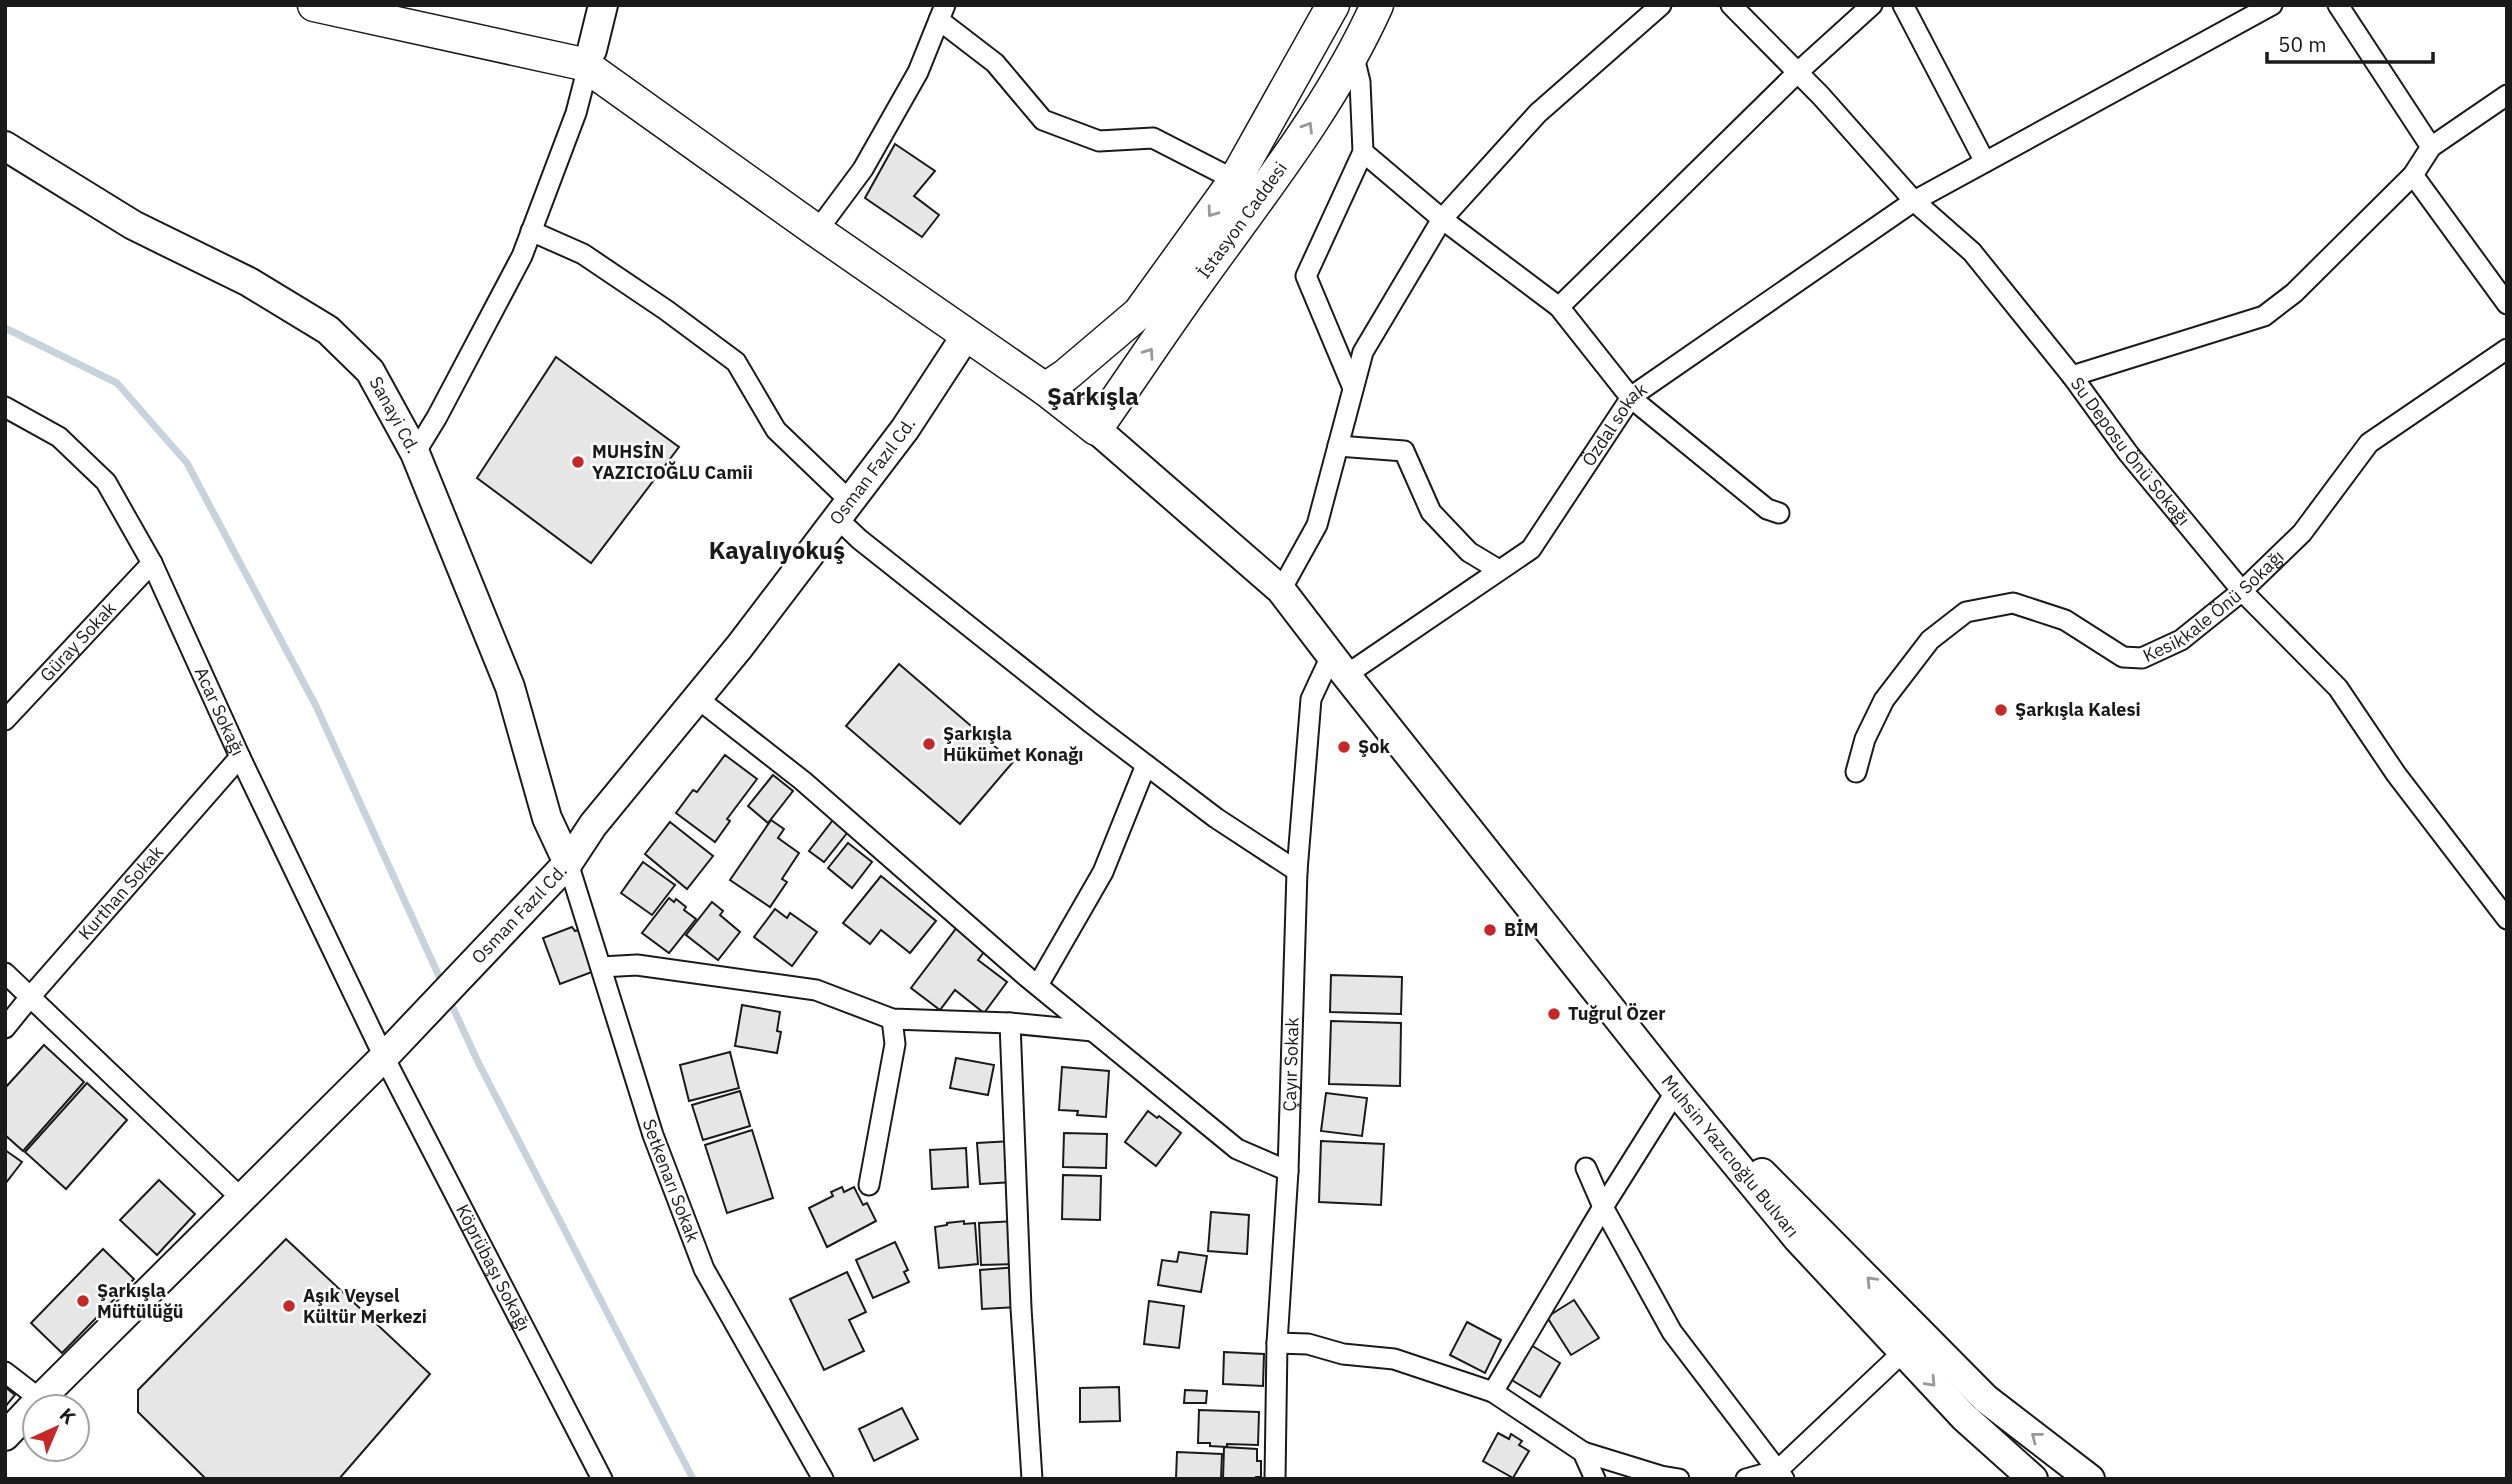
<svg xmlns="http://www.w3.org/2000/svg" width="2512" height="1484" font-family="'IBM Plex Sans',sans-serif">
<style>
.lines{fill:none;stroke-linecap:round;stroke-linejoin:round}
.stream{stroke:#c6d2dc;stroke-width:7}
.building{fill:#e6e6e6;stroke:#1a1a1a;stroke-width:2}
.street-casing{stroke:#1a1a1a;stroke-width:23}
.secondary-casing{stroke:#1a1a1a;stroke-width:32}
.primary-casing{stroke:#1a1a1a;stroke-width:35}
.street{stroke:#fff;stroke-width:19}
.secondary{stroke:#fff;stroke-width:28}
.primary{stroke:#fff;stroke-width:32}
.oneway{stroke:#989898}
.poi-dot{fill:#c62828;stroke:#fff;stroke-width:2.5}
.labels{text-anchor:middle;stroke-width:5;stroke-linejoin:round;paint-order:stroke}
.street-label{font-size:18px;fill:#1a1a1a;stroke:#fff}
.poi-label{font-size:18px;font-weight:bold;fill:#1a1a1a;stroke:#fff;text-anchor:start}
.district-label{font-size:24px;font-weight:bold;fill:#1a1a1a;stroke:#fff}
</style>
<rect width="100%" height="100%" fill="#fff"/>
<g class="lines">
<g class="stream">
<polyline points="5,328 117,383 187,463 316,706 443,985"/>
<polyline points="449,999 478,1062 693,1479"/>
</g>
</g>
<g class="building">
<polygon points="895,144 935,171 914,196 939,215 922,237 865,198"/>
<polygon points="556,357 679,447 591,563 477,478"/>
<polygon points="899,664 1013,762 960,824 846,726"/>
<polygon points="725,755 757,779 727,819 730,821 715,842 676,813 693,790 697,792"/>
<polygon points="773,775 793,791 768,823 748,806"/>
<polygon points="836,816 851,828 824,862 809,851"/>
<polygon points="771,820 784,829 778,838 799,853 782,879 787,882 770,907 730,880"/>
<polygon points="670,822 713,856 687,889 645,854"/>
<polygon points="848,843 872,862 852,888 828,868"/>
<polygon points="643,862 675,885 652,915 621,893"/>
<polygon points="881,876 936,921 910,953 881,930 870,944 843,923"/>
<polygon points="669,898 674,902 676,899 686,907 684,910 696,919 669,953 642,933"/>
<polygon points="712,902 723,911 720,915 740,932 718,960 686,935"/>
<polygon points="775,909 787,918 790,913 817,932 792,966 754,937"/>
<polygon points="958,926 987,948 978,960 1007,982 984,1013 955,990 940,1010 911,988"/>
<polygon points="572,927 575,931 582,929 600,969 560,984 543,938"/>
<polygon points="1331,975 1402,977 1401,1014 1330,1012"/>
<polygon points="742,1005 780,1012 777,1031 781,1032 777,1053 735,1046"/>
<polygon points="1331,1021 1401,1023 1400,1086 1329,1084"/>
<polygon points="44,1045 84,1082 23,1151 5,1135 5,1088"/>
<polygon points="730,1052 739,1088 689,1101 680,1065"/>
<polygon points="956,1058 994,1065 988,1095 950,1088"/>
<polygon points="1062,1067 1109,1071 1106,1117 1077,1115 1078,1111 1059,1110"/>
<polygon points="87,1083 127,1120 66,1189 25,1152"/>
<polygon points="740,1091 750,1126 703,1140 692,1105"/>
<polygon points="1326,1093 1367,1098 1362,1136 1321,1131"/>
<polygon points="1148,1111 1157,1118 1159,1116 1181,1133 1156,1166 1125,1142"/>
<polygon points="752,1130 773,1198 727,1213 705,1145"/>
<polygon points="1064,1133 1107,1134 1106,1168 1063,1167"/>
<polygon points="1012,1141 1014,1182 980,1184 977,1143"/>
<polygon points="1321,1141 1384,1144 1381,1205 1319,1202"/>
<polygon points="966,1148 968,1187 932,1189 930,1150"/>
<polygon points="5,1150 22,1162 5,1184"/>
<polygon points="1063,1175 1101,1176 1100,1220 1062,1219"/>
<polygon points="159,1180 195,1214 157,1255 120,1220"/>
<polygon points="842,1187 844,1192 854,1187 863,1205 867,1203 876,1221 827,1247 809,1208 833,1196 831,1192"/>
<polygon points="1211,1212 1249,1215 1247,1254 1208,1251"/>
<polygon points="964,1221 964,1224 975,1223 978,1264 939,1268 935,1227 947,1225 947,1223"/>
<polygon points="1016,1221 1018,1264 981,1265 979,1223"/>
<polygon points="286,1239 430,1374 339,1479 206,1479 138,1412 138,1390"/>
<polygon points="895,1242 908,1270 904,1272 909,1282 873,1298 856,1260"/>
<polygon points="103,1249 134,1279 62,1353 31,1323"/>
<polygon points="1179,1252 1207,1256 1201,1292 1158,1285 1162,1260 1177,1262"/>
<polygon points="1018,1267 1020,1307 982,1309 980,1270"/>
<polygon points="847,1272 866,1312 849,1320 864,1351 824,1370 790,1299"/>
<polygon points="1574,1300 1599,1338 1571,1355 1547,1317"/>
<polygon points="1149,1301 1184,1306 1179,1348 1144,1344"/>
<polygon points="1467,1322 1501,1340 1485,1373 1450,1355"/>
<polygon points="1531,1345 1560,1363 1540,1397 1510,1379"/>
<polygon points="1224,1352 1264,1354 1263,1386 1223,1384"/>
<polygon points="5,1387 15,1395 5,1407"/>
<polygon points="1119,1387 1120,1421 1080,1422 1080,1388"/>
<polygon points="1185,1390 1207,1391 1206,1403 1184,1403"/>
<polygon points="902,1408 918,1439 874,1461 859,1429"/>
<polygon points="1199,1410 1259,1412 1258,1445 1227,1444 1227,1447 1210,1446 1210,1443 1198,1443"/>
<polygon points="1498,1433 1509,1439 1511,1434 1522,1441 1519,1445 1529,1451 1513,1478 1483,1461"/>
<polygon points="1224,1447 1257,1449 1257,1461 1261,1461 1261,1477 1256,1477 1256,1479 1223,1479"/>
<polygon points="1177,1452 1222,1454 1221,1479 1176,1479"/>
</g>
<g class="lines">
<defs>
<g id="street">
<path id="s1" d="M1731 5 1821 96 1914 201 1972 252 2072 376 2128 453 2242 591 2338 688 2396 774 2507 919"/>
<polyline points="1903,5 1985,162"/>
<polyline points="939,20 995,63 1043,120 1099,141 1153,138 1235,180"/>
<polyline points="1353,53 1360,82 1363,152 1306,276 1353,388"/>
<polyline points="2431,147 2507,95"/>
<polyline points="1363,152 1442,219 1559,307 1798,72 1872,5"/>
<polyline points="2413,175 2507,304"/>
<polyline points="531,231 583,254 666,310 736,362 776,430 850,501"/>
<polyline points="817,231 863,169 918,72 945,5"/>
<polyline points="1559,307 1631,398 1767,509 1779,513"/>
<polyline points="2072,376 2264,316 2294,293 2413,175 2431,147 2338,5"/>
<path id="s2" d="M5 407 59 437 106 482 152 563 240 757 384 1057 602 1479"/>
<polyline points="1338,446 1404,451 1431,512 1469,552 1499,570"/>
<polyline points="415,453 437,417 522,256 576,113 590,59"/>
<polyline points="837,518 859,539 1091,723 1216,818 1297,871"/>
<polyline points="1281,590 1317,525 1363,352 1442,219 1538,113 1661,5"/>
<path id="s3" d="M1346 675 1531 549 1632 396 1914 201 2272 5"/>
<polyline points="697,698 803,781 1027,977 1237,1149 1288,1171"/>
<path id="s4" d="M5 720 152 563"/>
<path id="s5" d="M1856 772 1865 739 1884 700 1930 640 1966 612 2013 603 2065 620 2123 657 2142 658 2181 640 2242 591 2302 533 2369 443 2507 349"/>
<path id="s6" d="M568 863 653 1135 704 1269 823 1479"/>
<polyline points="601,967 637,965 816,990 892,1019 1010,1023 1093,1031"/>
<polyline points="5,973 242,1199"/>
<polyline points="1038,985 1103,872 1146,765"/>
<polyline points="1010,1023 1021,1308 1032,1479"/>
<path id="s7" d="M5 1028 30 997 240 757"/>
<polyline points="1586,1168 1603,1207 1672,1332 1784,1479"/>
<polyline points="869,1185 895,1044 892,1019"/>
<polyline points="1277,1343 1308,1344 1343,1354 1394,1359 1493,1392 1583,1452 1595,1479"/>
<polyline points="5,1372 40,1399"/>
<polyline points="1493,1392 1603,1207 1676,1091"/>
<polyline points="1583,1452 1661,1476 1679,1479"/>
<path id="s8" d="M1275 1479 1277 1343 1288 1171 1297 871 1311 699 1331 656"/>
<polyline points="1746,1479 1778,1470 1903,1352"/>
</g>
<g id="secondary">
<polyline points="592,50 603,5"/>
<path id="s9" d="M5 146 133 225 249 282 328 330 370 371 415 453 510 687 547 818 568 863"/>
<path id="s10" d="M1096 429 1281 590 1346 675 1676 1091 1798 1239 1964 1417 2033 1479"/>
<polyline points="1762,1173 1986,1399 2090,1479"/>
<path id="s11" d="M5 1436 40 1399 384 1057 568 863 593 825 740 646 905 429 967 334"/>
</g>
<g id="primary">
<path id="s12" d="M314 5 583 64 817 231 1045 389 1096 429C1131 379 1164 329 1200 279 1263 191 1332 105 1377 5"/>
<polyline points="1045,389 1066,375 1139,313 1235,180 1333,5"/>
</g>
</defs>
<use href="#street" class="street-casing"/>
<use href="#secondary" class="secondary-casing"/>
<use href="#primary" class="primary-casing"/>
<use href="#street" class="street"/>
<use href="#secondary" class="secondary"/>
<use href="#primary" class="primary"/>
</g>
<defs><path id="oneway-chevron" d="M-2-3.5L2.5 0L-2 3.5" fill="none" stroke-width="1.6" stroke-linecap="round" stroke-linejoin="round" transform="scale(1.75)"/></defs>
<g class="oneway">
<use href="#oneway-chevron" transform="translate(1308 127) rotate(-59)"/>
<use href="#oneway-chevron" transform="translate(1212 212) rotate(126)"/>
<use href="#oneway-chevron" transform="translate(1149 353) rotate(-55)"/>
<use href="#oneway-chevron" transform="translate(1871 1281) rotate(-134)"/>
<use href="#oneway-chevron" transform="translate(1931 1382) rotate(47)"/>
<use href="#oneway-chevron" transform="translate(2036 1437) rotate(-142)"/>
</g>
<g class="poi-dot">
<circle cx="578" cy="462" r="7"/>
<circle cx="2001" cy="710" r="7"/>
<circle cx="929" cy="744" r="7"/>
<circle cx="1344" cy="747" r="7"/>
<circle cx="1490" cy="930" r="7"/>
<circle cx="1554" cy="1014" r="7"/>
<circle cx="83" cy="1301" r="7"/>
<circle cx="289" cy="1306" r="7"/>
</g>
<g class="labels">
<g class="street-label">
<text dy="6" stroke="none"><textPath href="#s12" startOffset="1160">İstasyon Caddesi</textPath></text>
<text dy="6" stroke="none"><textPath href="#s9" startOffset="481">Sanayi Cd.</textPath></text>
<text dy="6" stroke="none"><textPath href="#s3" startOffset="374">Özdal sokak</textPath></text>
<text dy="6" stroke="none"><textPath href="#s1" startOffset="600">Su Deposu Önü Sokağı</textPath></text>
<text dy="6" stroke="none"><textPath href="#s11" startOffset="1300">Osman Fazıl Cd.</textPath></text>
<text dy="6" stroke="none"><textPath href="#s5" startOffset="478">Kesikkale Önü Sokağı</textPath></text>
<text dy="6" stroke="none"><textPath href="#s4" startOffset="107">Güray Sokak</textPath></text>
<text dy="6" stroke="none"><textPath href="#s2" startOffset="383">Acar Sokağı</textPath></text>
<text dy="6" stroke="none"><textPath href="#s7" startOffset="178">Kurthan Sokak</textPath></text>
<text dy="6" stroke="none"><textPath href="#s11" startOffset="733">Osman Fazıl Cd.</textPath></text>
<text dy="6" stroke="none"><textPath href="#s8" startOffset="415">Çayır Sokak</textPath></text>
<text dy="6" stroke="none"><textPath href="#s10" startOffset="968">Muhsin Yazıcıoğlu Bulvarı</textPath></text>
<text dy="6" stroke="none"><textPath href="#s6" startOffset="334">Setkenarı Sokak</textPath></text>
<text dy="6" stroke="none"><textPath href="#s2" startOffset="1003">Köprübaşı Sokağı</textPath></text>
</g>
<g class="poi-label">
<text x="592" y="458">MUHSİN<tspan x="592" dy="21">YAZICIOĞLU Camii</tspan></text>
<text x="2015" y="716">Şarkışla Kalesi</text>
<text x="943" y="740">Şarkışla<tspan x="943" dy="21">Hükümet Konağı</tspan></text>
<text x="1358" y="753">Şok</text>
<text x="1504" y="936">BİM</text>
<text x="1568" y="1020">Tuğrul Özer</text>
<text x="97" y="1297">Şarkışla<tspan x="97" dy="21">Müftülüğü</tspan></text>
<text x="303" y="1302">Aşık Veysel<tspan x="303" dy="21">Kültür Merkezi</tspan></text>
</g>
<g class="district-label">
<text x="1093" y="405">Şarkışla</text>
<text x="777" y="559">Kayalıyokuş</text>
</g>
</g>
<rect width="2512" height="1484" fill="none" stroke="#1a1a1a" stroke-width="14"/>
<g transform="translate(56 1428) rotate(44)"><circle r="33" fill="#ffffff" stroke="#a3a3a3" stroke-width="2"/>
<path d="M0-5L12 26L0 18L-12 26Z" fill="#c62828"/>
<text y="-10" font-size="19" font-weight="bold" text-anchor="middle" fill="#1a1a1a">K</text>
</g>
<path d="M2267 52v10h166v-10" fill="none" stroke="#1a1a1a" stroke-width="3.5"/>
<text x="2278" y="52" font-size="21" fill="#1a1a1a" stroke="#ffffff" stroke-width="5" paint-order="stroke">50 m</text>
</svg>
